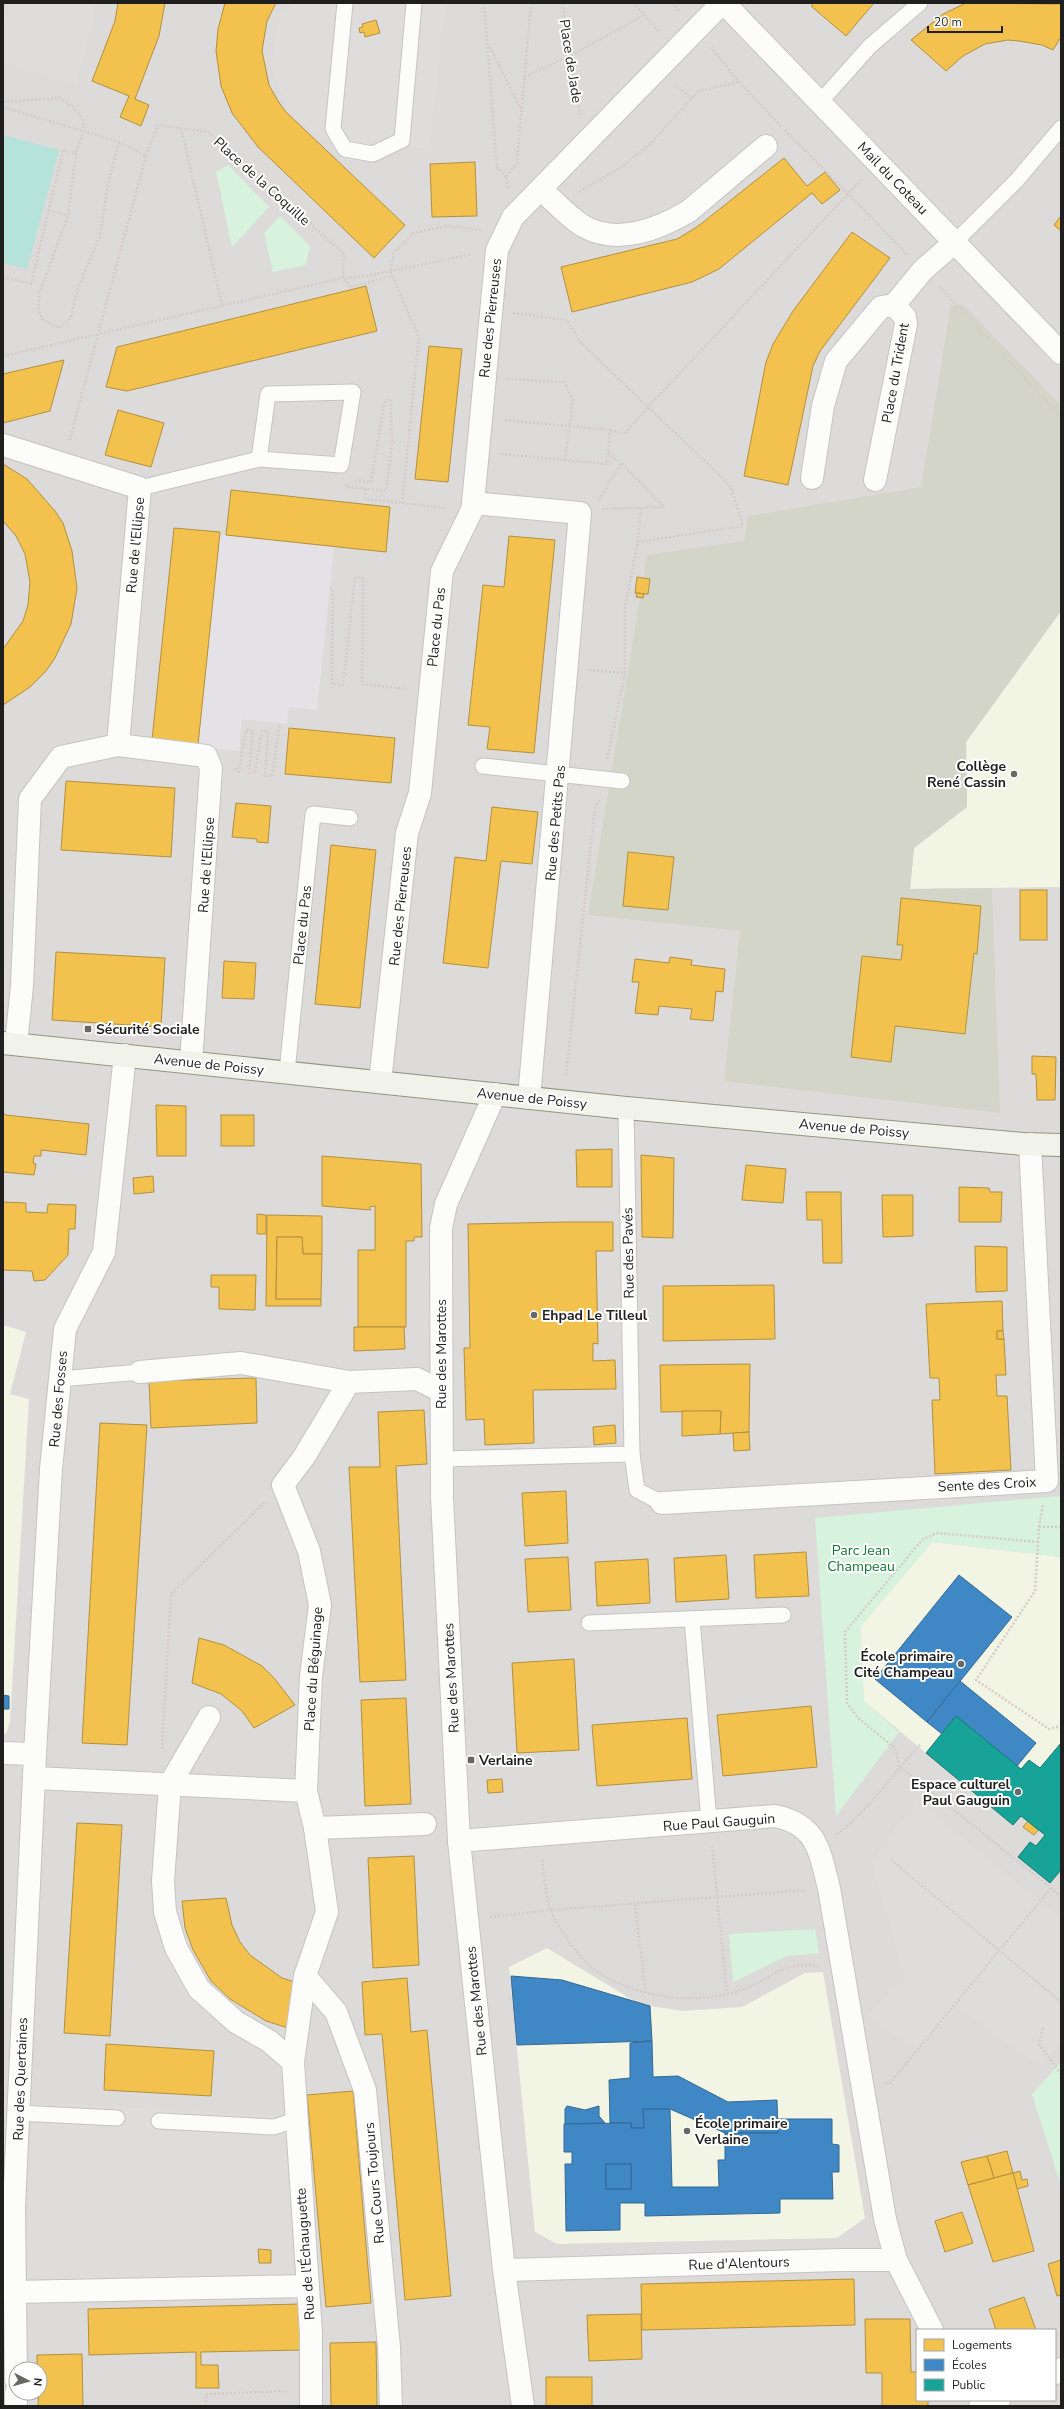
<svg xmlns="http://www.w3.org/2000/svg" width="1064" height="2409" font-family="'Nunito Sans',sans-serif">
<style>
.residential{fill:#dcdbd9;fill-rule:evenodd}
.education{fill:#f2f5e3}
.construction{fill:#d4d5c9}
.park{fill:#d7f2dd}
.pitch{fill:#b5e2d9}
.parking{fill:#dedddb}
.plaza{fill:#e4e2e6}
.homes{fill:#f2c14e;stroke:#b39040}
.schools{fill:#3f88c5;stroke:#356893;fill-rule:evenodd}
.public{fill:#17a398;stroke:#197b74}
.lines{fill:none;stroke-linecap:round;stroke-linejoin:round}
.lane-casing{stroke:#c4c4c2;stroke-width:17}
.street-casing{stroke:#c4c4c2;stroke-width:24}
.secondary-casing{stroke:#909680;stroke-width:24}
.path{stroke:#d6ccc7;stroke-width:2.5;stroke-dasharray:2 2;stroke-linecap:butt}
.lane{stroke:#fcfcfb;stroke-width:15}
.street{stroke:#fcfcfb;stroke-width:22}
.secondary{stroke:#f1f3eb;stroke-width:22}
.poi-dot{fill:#676765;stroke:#fff;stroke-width:1.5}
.labels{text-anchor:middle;stroke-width:4;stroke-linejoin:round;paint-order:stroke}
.street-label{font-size:14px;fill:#1f1f1f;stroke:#fff}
.poi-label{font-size:14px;font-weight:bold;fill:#1f1f1f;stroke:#fff;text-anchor:start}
.park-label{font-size:14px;fill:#137732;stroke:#fff}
</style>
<rect width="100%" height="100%" fill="#edece7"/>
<path class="residential" d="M3 3H1061V2406H3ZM917 2330H1055V2400H917ZM16 2369H40V2393H16Z"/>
<g class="education">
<polygon points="1061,611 1061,887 910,889 914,848 967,807 966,742"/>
<polygon points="3,1325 26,1332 10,1394 29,1399 10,1722 6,1734 3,1734"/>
<polygon points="932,1542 1061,1557 1061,1743 1040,1768 1029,1760 1021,1769 956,1717 926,1753 864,1701 860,1627"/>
<polygon points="547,1948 639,2004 682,2011 742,2007 805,1973 823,1972 865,2218 837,2238 557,2244 535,2232 509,1967"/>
</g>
<polygon class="construction" points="951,305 963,305 1061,405 1061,611 966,742 967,807 914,848 910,889 992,888 1000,1113 724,1081 740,931 588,915 647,555 744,541 748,516 921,487"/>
<g class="park">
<polygon points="228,165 269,207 232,247 216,172"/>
<polygon points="280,216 310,246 306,265 273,272 264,233"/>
<polygon points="1061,1496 1061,1557 932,1542 860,1627 864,1701 899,1732 836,1816 815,1518"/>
<polygon points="815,1929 819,1953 787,1956 733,1982 729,1934"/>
<polygon points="1061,2062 1061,2186 1032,2094"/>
</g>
<polygon class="pitch" points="3,135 59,150 27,269 3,263"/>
<g class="parking">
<polygon points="10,3 94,3 95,16 77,84 3,62 3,28"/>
<polygon points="295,3 446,3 430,149 327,141 289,115 271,67 279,16"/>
<polygon points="3,967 7,968 5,1010 3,1009"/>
<polygon points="916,1800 1061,1919 1061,2042 1039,2066 958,2008 915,2050 867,2015 904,1976 871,1862"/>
<polygon points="31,2102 278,2116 287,2134 298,2296 26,2301"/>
</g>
<polygon class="plaza" points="220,535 334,547 317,710 289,707 287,724 242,719 239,751 198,747"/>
<g class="homes">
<polygon points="118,3 165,3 159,36 135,99 149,105 141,126 120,117 129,96 92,81 115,21"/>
<polygon points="225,3 276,3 267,21 262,51 269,85 278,101 286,112 405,225 374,258 258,147 232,113 221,86 216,51 218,29"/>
<polygon points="814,3 874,3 846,36 811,6"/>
<polygon points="966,3 1061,4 1061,37 1053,50 1042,45 1019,41 1008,40 985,44 963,56 946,71 911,40 943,14"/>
<polygon points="376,20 380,33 365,37 364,32 360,33 359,28 363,27 362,24"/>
<polygon points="784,158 807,186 825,172 840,190 822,204 812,193 719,269 692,282 572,312 561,267 677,239 697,227"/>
<polygon points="475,162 477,216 432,217 430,164"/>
<polygon points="1061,216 1061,231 1054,225"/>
<polygon points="852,232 890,258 820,351 813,366 788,485 744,476 766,362 773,344 793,311"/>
<polygon points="366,286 377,331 127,391 106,387 117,347"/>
<polygon points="429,346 462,349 448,482 415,479"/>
<polygon points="64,360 50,411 3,423 3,374"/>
<polygon points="118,410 164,423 151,467 105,455"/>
<polygon points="3,464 27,479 55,511 63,523 72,551 77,588 71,624 55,658 46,671 30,687 3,705 3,649 23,621 28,605 30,582 25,554 16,536 3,521"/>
<polygon points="231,490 390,507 386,552 226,535"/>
<polygon points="174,528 220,532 198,745 152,740"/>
<polygon points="509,536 555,540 534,753 487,749 490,727 468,725 483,585 504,587"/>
<polygon points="637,577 650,579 648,594 635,593"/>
<polygon points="637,593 644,594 643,598 636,597"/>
<polygon points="289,728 395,738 391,783 285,774"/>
<polygon points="66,781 175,788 171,857 61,850"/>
<polygon points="236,803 271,806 268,843 257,842 257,839 232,837"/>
<polygon points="492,807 538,812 532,864 501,861 488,968 443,963 455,857 486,861"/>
<polygon points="331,845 376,850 360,1008 315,1004"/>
<polygon points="628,852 674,857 668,910 623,906"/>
<rect x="1020" y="890" width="27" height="50"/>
<polygon points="901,898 981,906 977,954 974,953 965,1034 895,1026 891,1062 851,1057 862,956 901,960 903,945 897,945"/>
<polygon points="56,952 165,958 161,1027 52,1020"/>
<polygon points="670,957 692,960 691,965 725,969 723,992 716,991 713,1021 690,1019 692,1009 659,1006 658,1015 635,1013 639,982 632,982 635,959 669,963"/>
<polygon points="224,961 256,963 254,999 222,998"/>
<polygon points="1032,1056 1056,1057 1055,1100 1037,1100 1036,1074 1032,1074"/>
<polygon points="156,1105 186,1106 186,1156 157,1156"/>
<polygon points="3,1113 6,1115 89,1124 86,1155 41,1150 41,1156 34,1156 33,1163 36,1164 34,1175 3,1172"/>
<rect x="221" y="1115" width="33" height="31"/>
<polygon points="612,1149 612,1187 577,1187 576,1150"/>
<polygon points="641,1155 674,1158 673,1238 642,1237"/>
<polygon points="322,1156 421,1164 422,1237 414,1237 414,1241 406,1241 406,1327 358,1327 358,1250 375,1250 375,1206 369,1207 371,1210 322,1206"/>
<polygon points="746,1165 786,1169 783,1203 742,1200"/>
<polygon points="153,1176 154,1192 134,1194 133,1178"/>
<polygon points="959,1187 989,1188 990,1192 1002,1192 1001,1222 959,1222"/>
<polygon points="806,1192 841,1192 842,1263 823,1263 822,1220 807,1220"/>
<polygon points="882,1195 913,1195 913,1236 883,1237"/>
<polygon points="3,1202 26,1203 26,1212 47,1213 48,1204 76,1205 75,1229 69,1229 68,1255 45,1280 34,1281 32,1271 3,1270"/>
<polygon points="257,1214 266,1215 266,1234 257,1234"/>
<polygon points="267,1215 322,1216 322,1254 303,1254 302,1237 277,1237 276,1299 321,1299 321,1306 266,1306"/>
<polygon points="564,1222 613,1222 613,1251 596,1251 598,1344 593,1343 593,1361 615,1360 616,1389 533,1390 534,1443 485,1445 484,1419 466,1420 464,1348 470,1348 468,1224"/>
<polygon points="277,1237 302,1237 303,1254 322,1254 321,1299 276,1299"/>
<polygon points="975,1246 1007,1247 1007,1291 976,1292"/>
<polygon points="211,1275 256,1275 255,1310 219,1309 219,1287 211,1287"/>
<polygon points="774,1285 775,1339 663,1341 663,1286"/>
<polygon points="1002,1301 1003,1331 997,1331 997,1339 1004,1339 1006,1375 996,1375 997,1396 1007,1396 1011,1470 935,1474 932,1400 940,1400 939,1378 930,1378 926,1304"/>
<polygon points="354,1327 404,1327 405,1349 354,1351"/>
<polygon points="997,1331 1003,1331 1004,1339 997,1339"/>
<polygon points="750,1364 749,1432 720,1434 721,1411 661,1412 660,1365"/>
<polygon points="256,1378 257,1423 151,1428 149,1381"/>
<polygon points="424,1410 427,1464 396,1466 406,1680 360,1682 349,1467 380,1467 378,1412"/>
<polygon points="682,1411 721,1411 720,1434 682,1436"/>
<polygon points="100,1423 147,1425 127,1745 82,1743"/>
<polygon points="615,1425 616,1443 594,1445 593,1427"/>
<polygon points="749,1432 750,1450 734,1451 733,1433"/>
<polygon points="566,1491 568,1543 525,1546 522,1493"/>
<polygon points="806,1552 809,1596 756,1598 754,1555"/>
<polygon points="726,1555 729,1599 676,1602 674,1558"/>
<polygon points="568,1557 571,1610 528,1612 525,1559"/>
<polygon points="648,1559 650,1603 597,1606 595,1562"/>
<polygon points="199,1638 224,1645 262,1666 274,1678 295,1705 254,1728 242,1711 221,1694 192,1683"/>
<polygon points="574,1659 579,1750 517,1753 512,1663"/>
<polygon points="406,1698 411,1804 365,1806 361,1700"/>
<polygon points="811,1706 817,1767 723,1776 717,1715"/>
<polygon points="687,1718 692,1779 597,1786 592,1725"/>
<polygon points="502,1779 503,1792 488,1793 487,1780"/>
<polygon points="1028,1821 1038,1830 1034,1835 1023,1827"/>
<polygon points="77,1823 122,1825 110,2036 64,2033"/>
<polygon points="414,1856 419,1965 373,1968 368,1858"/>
<polygon points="226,1898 232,1925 240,1942 250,1955 282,1978 298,1983 288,2028 266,2021 230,1999 211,1981 193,1950 185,1928 182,1901"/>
<polygon points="407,1978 411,2032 427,2030 451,2296 405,2300 382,2034 365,2035 362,1982"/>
<polygon points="106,2044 214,2051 211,2096 104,2090"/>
<polygon points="353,2091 371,2303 326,2307 307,2095"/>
<polygon points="1007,2151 1013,2173 994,2178 987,2156"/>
<polygon points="987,2156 994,2178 968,2185 961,2162"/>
<polygon points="1020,2171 1022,2180 1027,2179 1028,2186 1017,2189 1013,2173"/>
<polygon points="1013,2173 1034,2251 993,2262 968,2185"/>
<polygon points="962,2212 973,2243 945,2252 935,2221"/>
<polygon points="258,2249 271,2250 271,2263 259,2263"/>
<polygon points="1061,2260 1061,2295 1057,2296 1048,2264"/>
<polygon points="854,2279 855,2325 642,2330 641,2284"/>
<polygon points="1024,2297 1036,2330 996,2330 989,2309"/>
<polygon points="301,2304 303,2350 201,2352 201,2365 218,2365 219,2388 196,2388 196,2352 89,2355 88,2309"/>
<polygon points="641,2314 642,2359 589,2361 587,2315"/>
<polygon points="865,2319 910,2319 911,2372 917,2372 917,2400 928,2400 928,2406 882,2406 882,2373 866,2373"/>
<polygon points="376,2342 377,2406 331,2406 330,2343"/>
<polygon points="82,2354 83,2406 38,2406 40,2369 37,2369 37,2355"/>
<rect x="546" y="2377" width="46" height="29"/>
</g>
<g class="schools">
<polygon points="959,1575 1012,1617 927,1722 875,1679"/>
<polygon points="960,1681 1036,1743 1017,1766 956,1716 942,1734 927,1722"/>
<polygon points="3,1695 9,1696 9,1709 3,1709"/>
<polygon points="511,1976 562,1980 650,2006 652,2041 517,2045"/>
<polygon points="652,2041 653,2077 678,2076 728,2102 777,2100 778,2133 725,2133 670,2109 643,2109 644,2128 631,2128 631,2123 610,2123 609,2080 630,2078 630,2043"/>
<polygon points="567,2106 585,2110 599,2106 599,2116 605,2123 565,2124 565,2109"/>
<path d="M643 2109H670L672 2187H719L718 2160H725V2133H778L777 2119H832V2144L839 2145V2172H832L833 2199H780V2213L645 2216V2203H620V2230L566 2231 565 2164H572V2152H564V2124L631 2123V2128H644ZM606 2164H631V2189H606Z"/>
<rect x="606" y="2164" width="25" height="25"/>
</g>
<polygon class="public" points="956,1716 1021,1769 1029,1760 1040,1768 1061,1743 1061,1870 1050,1883 1018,1857 1030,1842 1036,1846 1045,1835 1021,1816 1013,1825 926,1753"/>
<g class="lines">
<defs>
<g id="lane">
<polyline points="345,3 333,129 345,149 373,154 402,140 414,3"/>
<polyline points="820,102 870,46 920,3"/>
<polyline points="955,242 1017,180 1061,128"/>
<polyline points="140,488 259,459 341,465 353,392 268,394 259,459"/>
<polyline points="483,766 622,781"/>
<polyline points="287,1072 313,814 350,818"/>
<polyline points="626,1108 632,1454 637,1490 662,1503"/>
<polyline points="60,1379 140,1372"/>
<polyline points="443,1459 632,1454"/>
<polyline points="692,1619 709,1821"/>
<polyline points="589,1623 783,1615"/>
<polyline points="18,2113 117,2118"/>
<polyline points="159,2121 274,2127 295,2120"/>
</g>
<g id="street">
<polyline points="724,3 1061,353"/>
<path d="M541 189C554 201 569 218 585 227 618 245 659 229 689 211L766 146"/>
<polyline points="894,305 923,270 955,242"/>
<polyline points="3,445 140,488 118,745"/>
<polyline points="812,478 823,406 836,361 881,307 894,305 905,317 906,324 875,480"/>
<polyline points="473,503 580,513 529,1098"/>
<polyline points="16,1044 22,986 30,799 61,757 118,745 206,756 211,768 191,1062"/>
<polyline points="380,1082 407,833 420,793 442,571 472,510 473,503 497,250 513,217 722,3"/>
<polyline points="495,1094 446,1204 441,1228 442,1497 459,1841 504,2270 523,2406"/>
<polyline points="140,1372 241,1363 349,1382 417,1379 441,1391"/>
<polyline points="662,1503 1047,1481 1030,1144"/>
<polyline points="209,1717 170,1784 163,1881 165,1912 176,1948 199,1989 236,2022 269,2041 293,2062 311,2333 311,2406"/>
<polyline points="3,1753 35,1754"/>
<polyline points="35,1778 306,1791 315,1828 425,1824"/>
<polyline points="306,1791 311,1676 320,1605 309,1551 283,1485 304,1457 349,1382"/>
<path d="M459 1841 775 1816C818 1825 819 1851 829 1888L885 2219 896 2260 932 2330"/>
<polyline points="305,1976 336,2012 365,2090 389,2347 391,2406"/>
<polyline points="293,2062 305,1976 327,1912 315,1828"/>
<polyline points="504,2270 841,2260 896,2260"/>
<polyline points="14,2292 308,2286"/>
<polyline points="1055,2373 1061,2369"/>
<polyline points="16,2380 14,2206 35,1754 51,1469 65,1329 104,1252 125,1055"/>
<polyline points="16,2393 16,2406"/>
<polyline points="980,2406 999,2400"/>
</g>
<polyline id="secondary" points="3,1043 626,1108 1023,1144 1061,1145"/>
</defs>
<use href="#lane" class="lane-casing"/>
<use href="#street" class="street-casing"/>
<use href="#secondary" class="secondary-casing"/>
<g class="path">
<polyline points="484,3 497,168 506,177"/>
<polyline points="562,3 580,115"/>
<polyline points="633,3 660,32"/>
<polyline points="672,3 680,12"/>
<polyline points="490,47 521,109"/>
<polyline points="711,47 739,82 782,127"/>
<polyline points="524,77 570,56 644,15"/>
<polyline points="676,85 692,99"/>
<polyline points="3,102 60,98 74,108 83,120 84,131 76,153 68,216 40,292 38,308 42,319 59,328 71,318 76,293 100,236 107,189 119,142"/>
<polyline points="3,107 119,142 146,156 69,442"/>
<polyline points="181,128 222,305"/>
<polyline points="785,130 907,254"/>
<polyline points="146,156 158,125 208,132 344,254 343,278 351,287 392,276"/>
<polyline points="508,188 506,177 517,163 531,3"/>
<polyline points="579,192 620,168 651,143 699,91 739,82"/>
<polyline points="49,210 68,216"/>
<polyline points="3,277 31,284 63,150 76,153"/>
<polyline points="940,287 1061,417"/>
<polyline points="513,313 567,320 581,343 648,407 861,180"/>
<polyline points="3,356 343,278 367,276 472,254"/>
<polyline points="507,379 564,382 573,400 565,460"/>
<polyline points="610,430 625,434 648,407 730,485 743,526 638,542"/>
<polyline points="608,453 621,463"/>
<polyline points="501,454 607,464 610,430 504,420"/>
<polyline points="346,484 347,487 386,491 392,446 391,401 385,400 371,482 354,480"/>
<polyline points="366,489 365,499 447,508"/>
<polyline points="599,500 621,463 664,507 602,509"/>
<polyline points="402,503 419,337 390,271 394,253 414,233 448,226 481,230"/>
<polyline points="330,589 333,589 332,684 343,685 355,577 363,578 362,684 407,689"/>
<polyline points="589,670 625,673 625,607 638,542 641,508"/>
<polyline points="607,759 625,673"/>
<polyline points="235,769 239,772 246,730 253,731 249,773 255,773 262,731 268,731 265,776 272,776 280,723"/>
<polyline points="566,1075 595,807 600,799"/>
<polyline points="1039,1527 1043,1504"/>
<polyline points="1061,1527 1039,1527 1035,1591 976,1680 1049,1729 1061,1726"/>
<polyline points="1038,1542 937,1533 922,1540 845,1632 847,1703 858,1718 895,1748 899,1766 1061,1896"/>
<polyline points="162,1749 171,1594 265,1502"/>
<path d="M837 1834C867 1813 894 1771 921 1744"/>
<polyline points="712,1846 727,1993"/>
<path d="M542 1860C545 1876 545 1895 551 1911 558 1928 582 1963 599 1973 640 1998 695 2006 742 1990 770 1980 786 1959 818 1966"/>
<polyline points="891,1860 1061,2002"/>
<polyline points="635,1904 646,1994"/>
<polyline points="490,1917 551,1910 806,1890"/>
<polyline points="1043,2028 1039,2044 1061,2074"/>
<polyline points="885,2083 890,2083 1051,1888"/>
<polyline points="206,2406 206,2394 287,2391"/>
</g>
<use href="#lane" class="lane"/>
<use href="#street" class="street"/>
<use href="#secondary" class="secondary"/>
</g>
<g class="poi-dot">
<circle cx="1014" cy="774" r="4"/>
<rect x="84" y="1025" width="8" height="8" rx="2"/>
<circle cx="534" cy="1315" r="4"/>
<circle cx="961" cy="1664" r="4"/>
<rect x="467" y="1756" width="8" height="8" rx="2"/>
<circle cx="1018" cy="1792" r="4"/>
<circle cx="687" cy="2131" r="4"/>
</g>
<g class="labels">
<g class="street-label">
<text transform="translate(571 61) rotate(81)" y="5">Place de Jade</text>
<text transform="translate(893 178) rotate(46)" y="5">Mail du Coteau</text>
<text transform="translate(262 181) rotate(42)" y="5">Place de la Coquille</text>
<text transform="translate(490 318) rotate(-84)" y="5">Rue des Pierreuses</text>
<text transform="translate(895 373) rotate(-80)" y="5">Place du Trident</text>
<text transform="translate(135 545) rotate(-85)" y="5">Rue de l'Ellipse</text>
<text transform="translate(436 627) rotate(-84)" y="5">Place du Pas</text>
<text transform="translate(555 823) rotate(-85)" y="5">Rue des Petits Pas</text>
<text transform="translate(206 865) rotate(-86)" y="5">Rue de l'Ellipse</text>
<text transform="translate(400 906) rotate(-84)" y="5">Rue des Pierreuses</text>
<text transform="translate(302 925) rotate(-84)" y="5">Place du Pas</text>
<text transform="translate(209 1064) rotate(6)" y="5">Avenue de Poissy</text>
<text transform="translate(532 1098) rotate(6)" y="5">Avenue de Poissy</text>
<text transform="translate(854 1128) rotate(5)" y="5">Avenue de Poissy</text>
<text transform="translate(628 1253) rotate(-91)" y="5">Rue des Pavés</text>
<text transform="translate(441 1354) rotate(-90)" y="5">Rue des Marottes</text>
<text transform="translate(58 1399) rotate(-85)" y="5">Rue des Fosses</text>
<text transform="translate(987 1484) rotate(-3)" y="5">Sente des Croix</text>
<text transform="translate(313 1669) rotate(-86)" y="5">Place du Béguinage</text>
<text transform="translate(451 1678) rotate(-93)" y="5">Rue des Marottes</text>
<text transform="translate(719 1822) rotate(-4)" y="5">Rue Paul Gauguin</text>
<text transform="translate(476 2001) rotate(-96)" y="5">Rue des Marottes</text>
<text transform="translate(20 2079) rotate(-88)" y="5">Rue des Quertaines</text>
<text transform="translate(374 2183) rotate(-95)" y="5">Rue Cours Toujours</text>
<text transform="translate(305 2254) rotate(-94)" y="5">Rue de l'Échauguette</text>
<text transform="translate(739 2263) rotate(-2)" y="5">Rue d'Alentours</text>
</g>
<g class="poi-label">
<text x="1006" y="771" text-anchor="end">Collège<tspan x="1006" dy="16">René Cassin</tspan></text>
<text x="96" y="1034">Sécurité Sociale</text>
<text x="542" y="1320">Ehpad Le Tilleul</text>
<text x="953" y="1661" text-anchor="end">École primaire<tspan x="953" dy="16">Cité Champeau</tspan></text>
<text x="479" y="1765">Verlaine</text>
<text x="1010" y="1789" text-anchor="end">Espace culturel<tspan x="1010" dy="16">Paul Gauguin</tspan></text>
<text x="695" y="2128">École primaire<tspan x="695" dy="16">Verlaine</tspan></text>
</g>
<g class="park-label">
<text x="861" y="1555">Parc Jean<tspan x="861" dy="16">Champeau</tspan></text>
</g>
</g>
<rect width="1064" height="2409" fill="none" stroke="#1f1f1f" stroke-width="8"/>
<rect x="916" y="2329" width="140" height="72" fill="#ffffff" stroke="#a5a5a5"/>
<rect x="924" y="2339" width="20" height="12" fill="#f2c14e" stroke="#a5a5a5"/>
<text x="952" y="2349" font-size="12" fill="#1f1f1f">Logements</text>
<rect x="924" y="2359" width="20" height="12" fill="#3f88c5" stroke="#a5a5a5"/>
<text x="952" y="2369" font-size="12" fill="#1f1f1f">Écoles</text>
<rect x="924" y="2379" width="20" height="12" fill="#17a398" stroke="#a5a5a5"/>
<text x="952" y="2389" font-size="12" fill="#1f1f1f">Public</text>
<g transform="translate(28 2381) rotate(96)"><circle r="19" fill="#ffffff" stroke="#a5a5a5"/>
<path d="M0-3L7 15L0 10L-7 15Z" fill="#676765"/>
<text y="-6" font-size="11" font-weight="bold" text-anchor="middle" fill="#1f1f1f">N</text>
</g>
<path d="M928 26v6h74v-6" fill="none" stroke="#1f1f1f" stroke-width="2"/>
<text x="934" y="26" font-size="12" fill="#1f1f1f" stroke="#ffffff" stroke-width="3" paint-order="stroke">20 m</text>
</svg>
